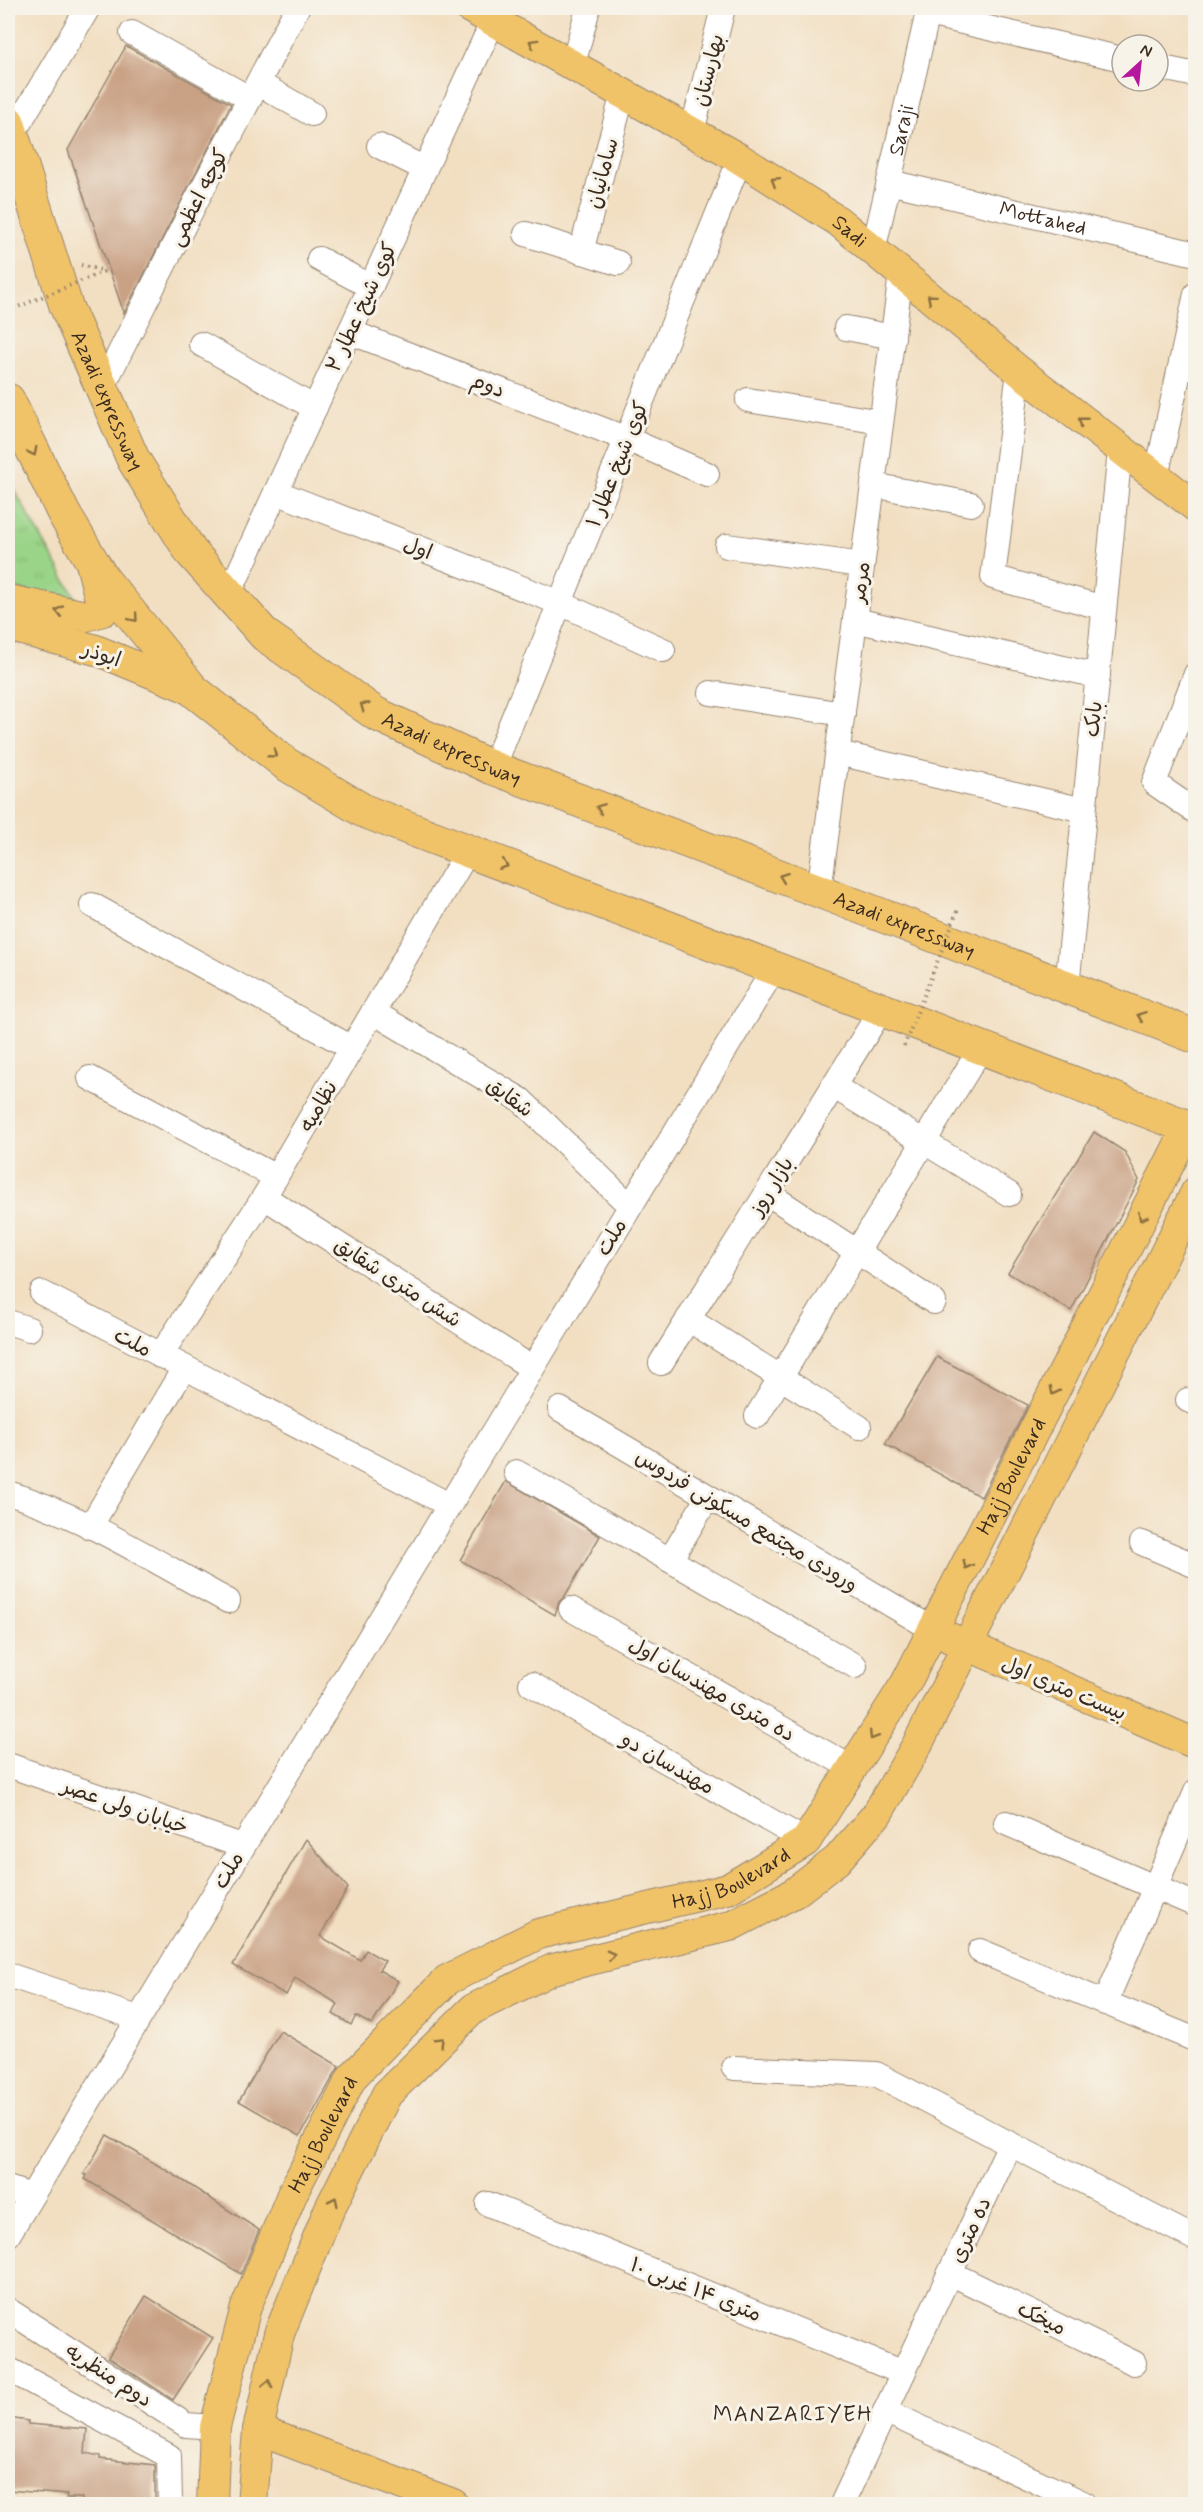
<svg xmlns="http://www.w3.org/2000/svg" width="1203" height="2512" font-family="Mynerve,'Playpen Sans Arabic',sans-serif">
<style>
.park{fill:url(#park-tufts);stroke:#6a7f53;stroke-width:1.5}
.building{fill:#c9a185}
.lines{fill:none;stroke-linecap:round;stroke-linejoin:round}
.minor-casing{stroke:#968470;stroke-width:26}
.major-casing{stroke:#968470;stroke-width:32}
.highway-casing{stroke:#968470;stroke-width:35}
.path{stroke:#968470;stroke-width:4;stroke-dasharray:1.5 4.5;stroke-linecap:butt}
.minor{stroke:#fff;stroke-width:24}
.major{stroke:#f0c369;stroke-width:30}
.highway{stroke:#f0c369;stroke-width:33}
.path-bridge{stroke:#968470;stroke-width:4;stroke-dasharray:1.5 4.5;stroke-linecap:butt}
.oneway{stroke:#8c6f40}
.labels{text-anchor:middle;stroke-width:6;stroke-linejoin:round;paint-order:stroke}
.street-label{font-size:21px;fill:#3b2a1e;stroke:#f7f3e8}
.neighbourhood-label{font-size:22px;letter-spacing:1.5px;fill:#3b2a1e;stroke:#f7f3e8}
</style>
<defs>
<pattern id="park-tufts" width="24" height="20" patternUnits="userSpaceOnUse" patternTransform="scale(1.5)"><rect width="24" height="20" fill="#9ad488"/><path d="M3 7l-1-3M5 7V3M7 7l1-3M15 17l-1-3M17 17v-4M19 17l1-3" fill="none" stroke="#86b675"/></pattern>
</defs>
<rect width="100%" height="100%" fill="#f7f3e8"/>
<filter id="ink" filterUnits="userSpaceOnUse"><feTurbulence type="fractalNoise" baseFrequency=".0167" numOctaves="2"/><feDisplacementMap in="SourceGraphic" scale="12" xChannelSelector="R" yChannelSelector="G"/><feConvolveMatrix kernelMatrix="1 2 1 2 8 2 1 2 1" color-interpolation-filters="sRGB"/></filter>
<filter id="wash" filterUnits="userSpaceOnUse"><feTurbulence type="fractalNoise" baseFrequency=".008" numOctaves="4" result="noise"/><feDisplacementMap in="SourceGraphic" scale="24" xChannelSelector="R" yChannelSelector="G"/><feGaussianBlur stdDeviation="1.35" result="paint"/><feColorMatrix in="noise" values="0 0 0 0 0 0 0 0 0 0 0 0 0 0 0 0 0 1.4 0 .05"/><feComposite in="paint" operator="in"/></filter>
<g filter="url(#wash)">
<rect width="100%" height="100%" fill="#f2dfc2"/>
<polygon class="park" points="8,479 79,604 8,587"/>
<g id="blocks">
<g class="building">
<polygon points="126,46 231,104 124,313 68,150"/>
<polygon points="1094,1132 1125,1152 1139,1180 1071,1311 1008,1273"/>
<polygon points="937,1357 1028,1405 981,1497 885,1444"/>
<polygon points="506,1481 600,1536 565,1596 559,1602 555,1615 460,1560"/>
<polygon points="306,1839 348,1888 320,1936 360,1960 366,1950 385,1961 379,1970 398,1981 372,2025 356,2016 351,2025 333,2014 338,2004 295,1978 286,1995 233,1965"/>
<polygon points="280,2031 339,2066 300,2136 239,2101"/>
<polygon points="107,2135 176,2176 259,2230 241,2274 85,2179 87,2175 84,2174"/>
<polygon points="146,2296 213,2338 173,2400 108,2357"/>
<polygon points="8,2418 28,2421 28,2424 87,2429 85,2453 100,2456 100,2459 155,2465 155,2505 81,2505 82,2498 66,2498 67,2495 8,2490 10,2460 8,2460"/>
</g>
</g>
</g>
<g filter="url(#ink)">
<use href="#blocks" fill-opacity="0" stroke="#968470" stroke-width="1.5"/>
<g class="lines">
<defs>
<g id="minor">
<polyline points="928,14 1122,59"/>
<polyline points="132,33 249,98"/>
<polyline points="573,65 588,8"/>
<polyline points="1158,67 1196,75"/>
<polyline points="258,83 312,114"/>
<polyline points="692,132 723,8"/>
<polyline points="12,135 88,8"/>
<polyline points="379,146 425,169"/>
<path id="s1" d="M889 182 1196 254"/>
<polyline points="526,234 618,263"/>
<path id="s2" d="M873 251 929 8"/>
<polyline points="581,252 623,93"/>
<polyline points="319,259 371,287"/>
<polyline points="846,328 893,337"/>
<polyline points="350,332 627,439 707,474"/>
<polyline points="201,344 315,408"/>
<polyline points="1019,371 993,577 1104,608"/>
<polyline points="102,388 195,203 297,8"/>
<polyline points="748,400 881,422"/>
<polyline points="1156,477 1196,294"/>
<polyline points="873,485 971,504"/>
<polyline points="276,492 560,603 663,650"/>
<polyline points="727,546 862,565"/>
<polyline points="229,594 493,21"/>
<polyline points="855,620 1098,676"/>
<polyline points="1196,674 1154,783 1196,812"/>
<polyline points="711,693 843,714"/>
<polyline points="838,753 1084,810"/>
<polyline points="493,768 740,159"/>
<polyline points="819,891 901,274"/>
<polyline points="92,905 352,1048"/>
<polyline points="1067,987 1120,450"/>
<polyline points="373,1012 521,1100 630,1206"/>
<polyline points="90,1078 276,1177"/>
<polyline points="833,1086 1009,1194"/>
<polyline points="767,1193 934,1302"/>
<polyline points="264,1197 532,1368"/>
<polyline points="42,1293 449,1505"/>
<polyline points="688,1319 859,1427"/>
<polyline points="8,1322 29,1329"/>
<polyline points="160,1356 264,1197 468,851"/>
<polyline points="661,1363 881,1010"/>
<polyline points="1188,1400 1196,1403"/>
<polyline points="560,1409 934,1630"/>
<polyline points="757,1416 981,1048"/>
<polyline points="516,1472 855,1666"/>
<path d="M8 1493C85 1516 157 1563 228 1601"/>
<polyline points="90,1527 184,1368"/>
<polyline points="1142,1543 1196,1566"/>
<polyline points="670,1560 708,1497"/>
<polyline points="571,1609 852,1768"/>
<polyline points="531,1684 806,1841"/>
<polyline points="8,1765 242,1846"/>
<polyline points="1006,1823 1196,1905"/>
<polyline points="980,1951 1196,2040"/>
<polyline points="8,1975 138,2018"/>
<polyline points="1105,2003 1196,1792"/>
<polyline points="734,2068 876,2074 1010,2144"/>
<polyline points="8,2188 31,2196"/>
<polyline points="488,2204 903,2373"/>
<polyline points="8,2235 774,969"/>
<polyline points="950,2273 1134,2363"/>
<polyline points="8,2310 186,2425 215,2427"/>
<polyline points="8,2369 169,2456 170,2504"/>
<polyline points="885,2411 1083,2503"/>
<polyline points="842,2504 1010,2144 1196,2239"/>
</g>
<g id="major">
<path id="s3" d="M470 8 740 159 838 221 1019 371 1196 507"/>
<polyline points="8,600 86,616 103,611 91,563"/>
<polyline points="8,626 96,650 193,690"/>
<polyline points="950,1638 1196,1744"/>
<polyline points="258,2430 453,2504"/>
<path id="s4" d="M212 2504 215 2427 246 2307 293 2192 352 2077 447 1980 538 1934 728 1889 806 1841 906 1683 1188 1127"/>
<polyline points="252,2504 258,2430 279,2334 329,2210 387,2094 473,2009 553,1969 730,1926 794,1893 837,1860 877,1814 917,1745 1196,1192"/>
</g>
<g id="highway">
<path id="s5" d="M8 122 66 306 133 459 191 552 265 635 376 714 493 768 819 891 1196 1037"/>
<polyline points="8,400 64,514 102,578 193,690 286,764 364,811 1196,1130"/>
</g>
</defs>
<use href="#minor" class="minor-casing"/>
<use href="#major" class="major-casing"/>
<use href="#highway" class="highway-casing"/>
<polyline class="path" points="81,265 105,271"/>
<use href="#minor" class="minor"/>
<use href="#major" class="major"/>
<use href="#highway" class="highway"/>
<g class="path-bridge">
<polyline points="8,311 105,271"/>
<polyline points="904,1046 958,909"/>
</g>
</g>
<defs><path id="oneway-chevron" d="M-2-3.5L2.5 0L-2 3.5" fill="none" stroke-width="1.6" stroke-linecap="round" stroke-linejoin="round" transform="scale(1.5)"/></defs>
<g class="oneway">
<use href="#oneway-chevron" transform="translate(533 43) rotate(-151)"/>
<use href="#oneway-chevron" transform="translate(775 181) rotate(-148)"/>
<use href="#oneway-chevron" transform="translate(931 298) rotate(-140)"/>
<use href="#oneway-chevron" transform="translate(1082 421) rotate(-142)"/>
<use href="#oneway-chevron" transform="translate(33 452) rotate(63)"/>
<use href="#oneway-chevron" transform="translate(59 611) rotate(-169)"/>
<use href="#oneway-chevron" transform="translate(134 618) rotate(50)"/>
<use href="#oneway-chevron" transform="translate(364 706) rotate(-144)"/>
<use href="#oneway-chevron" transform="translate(273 754) rotate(39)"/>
<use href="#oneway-chevron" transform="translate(600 808) rotate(-159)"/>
<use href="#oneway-chevron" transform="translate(504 865) rotate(21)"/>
<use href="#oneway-chevron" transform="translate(783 877) rotate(-159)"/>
<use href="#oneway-chevron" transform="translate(1141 1016) rotate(-159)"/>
<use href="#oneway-chevron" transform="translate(1142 1217) rotate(117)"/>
<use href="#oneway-chevron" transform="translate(1054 1391) rotate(117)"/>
<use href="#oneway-chevron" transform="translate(967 1565) rotate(117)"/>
<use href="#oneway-chevron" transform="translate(873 1736) rotate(122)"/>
<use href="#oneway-chevron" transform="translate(611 1955) rotate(-14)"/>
<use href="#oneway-chevron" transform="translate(440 2041) rotate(-45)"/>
<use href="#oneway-chevron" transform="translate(334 2201) rotate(-64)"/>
<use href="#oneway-chevron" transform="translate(268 2384) rotate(-77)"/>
</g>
</g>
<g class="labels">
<g class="street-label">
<text transform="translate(708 70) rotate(-76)" y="7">بهارستان</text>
<text dy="7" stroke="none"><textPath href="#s2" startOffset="124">Saraji</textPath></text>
<text transform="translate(602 173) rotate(-75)" y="7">سامانیان</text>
<text transform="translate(198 197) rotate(-63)" y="7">کوچه اعظمی</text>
<text dy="7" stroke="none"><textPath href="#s1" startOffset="158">Mottahed</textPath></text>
<text dy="7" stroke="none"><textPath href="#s3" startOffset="441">Sadi</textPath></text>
<text transform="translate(361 307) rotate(-65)" y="7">کوی شیخ عطار ۲</text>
<text transform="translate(488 385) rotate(21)" y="7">دوم</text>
<text dy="7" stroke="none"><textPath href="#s5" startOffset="296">Azadi expressway</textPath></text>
<text transform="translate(617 464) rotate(-68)" y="7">کوی شیخ عطار ۱</text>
<text transform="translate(418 548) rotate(21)" y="7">اول</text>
<text transform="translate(860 582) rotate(-82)" y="7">مرمر</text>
<text transform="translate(102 654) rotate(19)" y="7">ابوذر</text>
<text transform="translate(1093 719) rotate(-84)" y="7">بابک</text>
<text dy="7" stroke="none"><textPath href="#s5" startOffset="800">Azadi expressway</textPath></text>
<text dy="7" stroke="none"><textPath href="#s5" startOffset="1286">Azadi expressway</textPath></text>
<text transform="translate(510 1097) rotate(36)" y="7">شقایق</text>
<text transform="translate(318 1106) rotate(-60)" y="7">نظامیه</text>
<text transform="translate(771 1186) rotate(-58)" y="7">بازار روز</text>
<text transform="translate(611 1237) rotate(-59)" y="7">ملت</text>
<text transform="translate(398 1282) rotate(33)" y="7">شش متری شقایق</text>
<text transform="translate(133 1342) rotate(28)" y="7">ملت</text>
<text dy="7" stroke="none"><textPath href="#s4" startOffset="1398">Hajj Boulevard</textPath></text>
<text transform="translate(747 1520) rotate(31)" y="7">ورودی مجتمع مسکونی فردوس</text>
<text transform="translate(1064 1688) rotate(23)" y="7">بیست متری اول</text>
<text transform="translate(712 1689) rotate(30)" y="7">ده متری مهندسان اول</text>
<text transform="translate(668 1763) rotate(30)" y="7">مهندسان دو</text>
<text transform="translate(125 1806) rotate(19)" y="7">خیابان ولی عصر</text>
<text transform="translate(228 1870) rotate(-59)" y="7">ملت</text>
<text dy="7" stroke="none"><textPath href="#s4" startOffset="894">Hajj Boulevard</textPath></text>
<text dy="7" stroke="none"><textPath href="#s4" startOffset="390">Hajj Boulevard</textPath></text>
<text transform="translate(970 2230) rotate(-65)" y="7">ده متری</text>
<text transform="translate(696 2289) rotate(22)" y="7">۱۰ متری ۱۴ غربی</text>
<text transform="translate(1042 2318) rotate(26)" y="7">میخک</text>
<text transform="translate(109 2375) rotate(33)" y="7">دوم منظریه</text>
</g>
<g class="neighbourhood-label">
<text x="793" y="2421">MANZARIYEH</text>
</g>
</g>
<rect width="1203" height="2512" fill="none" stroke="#f7f3e8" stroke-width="30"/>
<g transform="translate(1140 63) rotate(27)"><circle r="28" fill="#f7f3e8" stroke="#aca397" stroke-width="1.5"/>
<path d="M0-4.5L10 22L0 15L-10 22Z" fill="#b5179e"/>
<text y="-9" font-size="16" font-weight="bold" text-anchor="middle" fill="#3b2a1e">N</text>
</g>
</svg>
